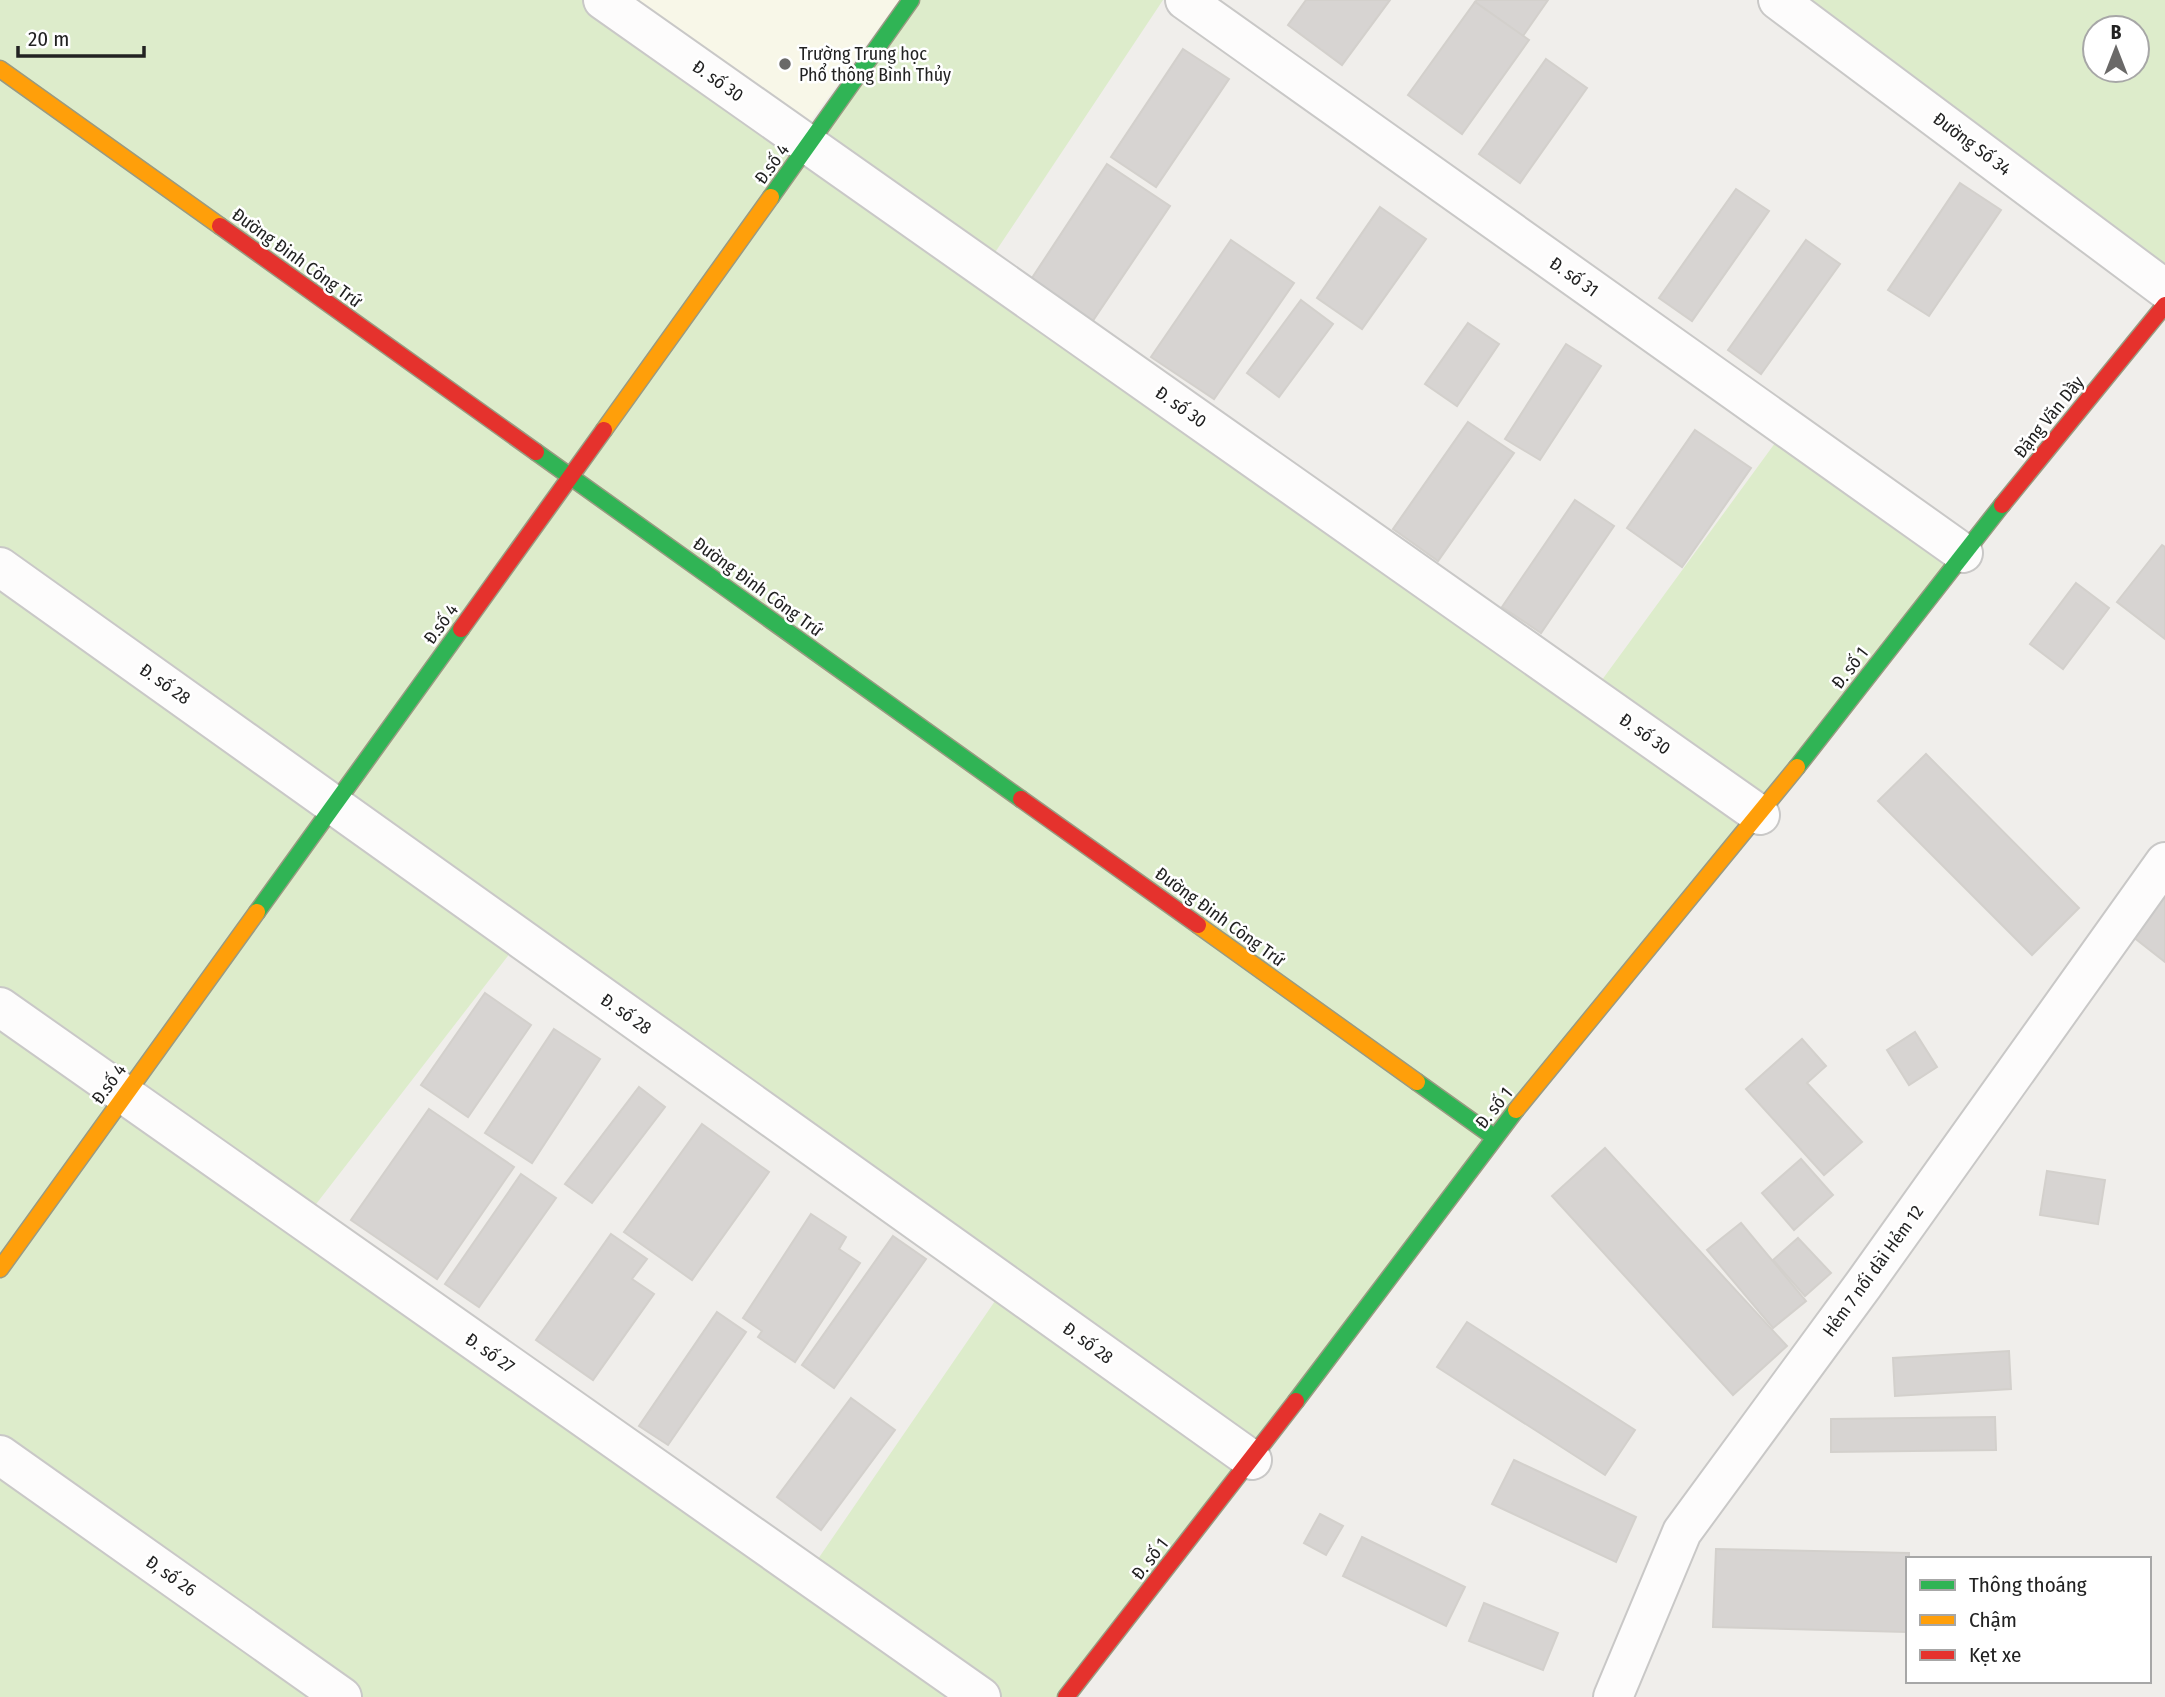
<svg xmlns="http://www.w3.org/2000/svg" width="2165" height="1697" font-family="'Fira Sans Condensed',sans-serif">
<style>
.education{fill:#f8f7e8}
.grass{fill:#ddeccb;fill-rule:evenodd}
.building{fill:#d7d4d2;stroke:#d3d0cc;stroke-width:2}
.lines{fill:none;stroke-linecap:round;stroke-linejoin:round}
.street-casing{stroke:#c9c8c7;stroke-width:42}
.fast-casing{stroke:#999a82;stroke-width:19}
.slow-casing{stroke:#999a82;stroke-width:19}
.jam-casing{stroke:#999a82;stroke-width:19}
.street{stroke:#fdfcfc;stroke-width:38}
.fast{stroke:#30b455;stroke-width:16}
.slow{stroke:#ff9f0a;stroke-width:16}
.jam{stroke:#e5322d;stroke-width:16}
.poi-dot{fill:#6a6968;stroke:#fff;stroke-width:2.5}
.labels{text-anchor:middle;stroke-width:5;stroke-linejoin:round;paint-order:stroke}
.poi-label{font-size:18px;fill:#222;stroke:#fff;text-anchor:start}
.street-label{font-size:18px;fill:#222;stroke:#fff}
</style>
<rect width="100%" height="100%" fill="#f0eeeb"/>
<polygon class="education" points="626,0 899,0 806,128"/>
<g class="grass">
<path d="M0 0H603L809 145 911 0H1163L984 269 1591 695 1786 428 1963 553 1066 1697H0ZM521 939 1006 1285 807 1575 303 1221Z"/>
<path d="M1778 0H2165V289ZM2095 28H2137V70H2095Z"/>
</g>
<g class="building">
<polygon points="1306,0 1390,0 1342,65 1288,25"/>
<polygon points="1477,0 1548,0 1523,36 1475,2"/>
<polygon points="1475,2 1529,40 1462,134 1408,95"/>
<polygon points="1183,49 1229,79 1156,187 1111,157"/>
<polygon points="1546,59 1587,88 1520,183 1479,154"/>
<polygon points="1107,164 1170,206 1090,325 1028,284"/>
<polygon points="1960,183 2001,210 1929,316 1888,290"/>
<polygon points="1736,189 1769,211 1692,321 1659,298"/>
<polygon points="1380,207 1426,239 1362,329 1317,298"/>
<polygon points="1231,240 1294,283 1214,399 1151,357"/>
<polygon points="1806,240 1840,264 1761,374 1728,350"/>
<polygon points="1301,300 1333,324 1279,397 1247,373"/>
<polygon points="1468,323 1499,344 1457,406 1425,384"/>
<polygon points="1566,344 1601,366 1540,460 1505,439"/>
<polygon points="1468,422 1514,453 1438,561 1393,529"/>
<polygon points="1695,430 1751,468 1682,567 1627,528"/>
<polygon points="1575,500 1614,526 1541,633 1502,607"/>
<polygon points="2162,545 2165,547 2165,639 2117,602"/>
<polygon points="2076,583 2109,608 2063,669 2030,644"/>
<polygon points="1926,754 2079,908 2032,955 1878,801"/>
<polygon points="2165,895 2165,962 2132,936"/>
<polygon points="485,993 531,1025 468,1117 421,1085"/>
<polygon points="554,1029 600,1059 532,1163 485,1133"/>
<polygon points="1915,1032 1937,1067 1909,1085 1887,1050"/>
<polygon points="1802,1039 1826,1066 1807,1083 1862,1142 1824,1175 1746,1089"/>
<polygon points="639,1087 665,1107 592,1203 565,1184"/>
<polygon points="429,1109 514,1167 437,1279 351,1220"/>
<polygon points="702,1124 769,1172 692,1280 624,1232"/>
<polygon points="1605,1148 1787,1346 1733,1395 1552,1196"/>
<polygon points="1801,1159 1833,1195 1794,1230 1762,1193"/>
<polygon points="2047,1171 2105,1180 2098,1224 2040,1215"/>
<polygon points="521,1174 556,1198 479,1307 445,1284"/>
<polygon points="811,1214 846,1237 839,1249 860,1263 795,1362 758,1337 762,1331 743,1318"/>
<polygon points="1741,1223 1806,1301 1773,1328 1707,1250"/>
<polygon points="611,1234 647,1259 632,1279 654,1294 593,1380 536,1340"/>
<polygon points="893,1236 926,1259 834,1388 802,1365"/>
<polygon points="1798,1238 1831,1273 1805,1296 1773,1260"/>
<polygon points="717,1312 746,1332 668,1445 639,1426"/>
<polygon points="1467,1322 1635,1430 1605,1475 1437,1367"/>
<polygon points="2009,1351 2011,1389 1895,1396 1893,1358"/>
<polygon points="851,1398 895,1430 821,1530 777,1497"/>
<polygon points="1995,1417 1996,1450 1831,1452 1831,1419"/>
<polygon points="1514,1460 1636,1517 1616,1562 1492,1504"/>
<polygon points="1320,1514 1343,1526 1326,1555 1304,1543"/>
<polygon points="1362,1537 1465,1587 1446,1626 1343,1576"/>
<polygon points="1716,1549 1909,1553 1907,1632 1713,1627"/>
<polygon points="1484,1603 1558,1633 1543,1670 1469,1641"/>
</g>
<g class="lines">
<defs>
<g id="street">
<polyline points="603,0 1760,815"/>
<polyline points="1185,0 1963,553"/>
<polyline points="1778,0 2165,289"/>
<polyline points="0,567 1252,1460"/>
<polyline points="0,1007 981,1697"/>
<polyline points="0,1455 342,1697"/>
<polyline points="1613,1697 1682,1532 1864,1284 2165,862"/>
</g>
<g id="fast">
<polyline points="771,197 911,0"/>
<polyline points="536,452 1021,799"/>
<polyline points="1797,767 2002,505"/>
<polyline points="257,912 461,629"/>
<polyline points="1417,1082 1494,1137"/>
<polyline points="1296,1401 1516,1110"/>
</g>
<g id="slow">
<polyline points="0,69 220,226"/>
<polyline points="604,430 771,197"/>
<polyline points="1198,925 1417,1082"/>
<polyline points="1516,1110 1797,767"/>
<polyline points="0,1269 257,912"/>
</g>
<g id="jam">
<polyline points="220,226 536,452"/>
<polyline points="2002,505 2165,305"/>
<polyline points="461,629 604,430"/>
<polyline points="1021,799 1198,925"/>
<polyline points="1066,1697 1296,1401"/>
</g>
</defs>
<use href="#street" class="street-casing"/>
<use href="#fast" class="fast-casing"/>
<use href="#slow" class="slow-casing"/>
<use href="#jam" class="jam-casing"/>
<use href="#street" class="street"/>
<use href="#fast" class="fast"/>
<use href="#slow" class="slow"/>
<use href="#jam" class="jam"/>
</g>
<circle class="poi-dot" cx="785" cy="64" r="7"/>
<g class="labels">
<g class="poi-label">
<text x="799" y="60">Trường Trung học<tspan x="799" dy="21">Phổ thông Bình Thủy</tspan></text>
</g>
<g class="street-label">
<text transform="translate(718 81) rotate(35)" y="6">Đ. số 30</text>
<text transform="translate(1972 144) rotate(37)" y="6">Đường Số 34</text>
<text transform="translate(772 164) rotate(-54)" y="6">Đ.số 4</text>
<text transform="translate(297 258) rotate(36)" y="6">Đường Đinh Công Trứ</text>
<text transform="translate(1574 277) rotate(35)" y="6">Đ. số 31</text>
<text transform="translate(1181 407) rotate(35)" y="6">Đ. số 30</text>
<text transform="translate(2049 417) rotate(-51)" y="6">Đặng Văn Dầy</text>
<text transform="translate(758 587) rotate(36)" y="6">Đường Đinh Công Trứ</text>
<text transform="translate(441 624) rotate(-54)" y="6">Đ.số 4</text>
<text transform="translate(1850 668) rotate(-52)" y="6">Đ. số 1</text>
<text transform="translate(165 684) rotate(35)" y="6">Đ. số 28</text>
<text transform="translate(1645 734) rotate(35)" y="6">Đ. số 30</text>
<text transform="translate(1220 917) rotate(36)" y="6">Đường Đinh Công Trứ</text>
<text transform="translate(626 1014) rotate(35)" y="6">Đ. số 28</text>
<text transform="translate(109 1084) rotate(-54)" y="6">Đ.số 4</text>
<text transform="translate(1494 1108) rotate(-51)" y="6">Đ. số 1</text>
<text transform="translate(1873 1271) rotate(-54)" y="6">Hẻm 7 nối dài Hẻm 12</text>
<text transform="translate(1088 1343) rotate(36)" y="6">Đ. số 28</text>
<text transform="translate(490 1353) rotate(35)" y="6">Đ. số 27</text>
<text transform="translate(1150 1559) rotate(-52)" y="6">Đ. số 1</text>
<text transform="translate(171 1576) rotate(35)" y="6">Đ, số 26</text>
</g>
</g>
<rect x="1906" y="1557" width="245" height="126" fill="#ffffff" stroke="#a7a7a7" stroke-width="2"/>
<rect x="1920" y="1580" width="35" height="10" fill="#30b455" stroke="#a7a7a7" stroke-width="2"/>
<text x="1969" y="1592" font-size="21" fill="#222222">Thông thoáng</text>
<rect x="1920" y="1615" width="35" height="10" fill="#ff9f0a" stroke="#a7a7a7" stroke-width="2"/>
<text x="1969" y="1627" font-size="21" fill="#222222">Chậm</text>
<rect x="1920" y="1650" width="35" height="10" fill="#e5322d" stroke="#a7a7a7" stroke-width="2"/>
<text x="1969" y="1662" font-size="21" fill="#222222">Kẹt xe</text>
<g transform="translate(2116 49)"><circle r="33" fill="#ffffff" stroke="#a7a7a7" stroke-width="2"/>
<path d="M0-5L12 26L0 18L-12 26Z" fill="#6a6968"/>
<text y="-10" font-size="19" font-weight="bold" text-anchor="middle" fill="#222222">B</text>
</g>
<path d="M18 46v10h126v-10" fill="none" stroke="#222222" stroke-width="3.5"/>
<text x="28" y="46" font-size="21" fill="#222222" stroke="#ffffff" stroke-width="5" paint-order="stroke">20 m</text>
</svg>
